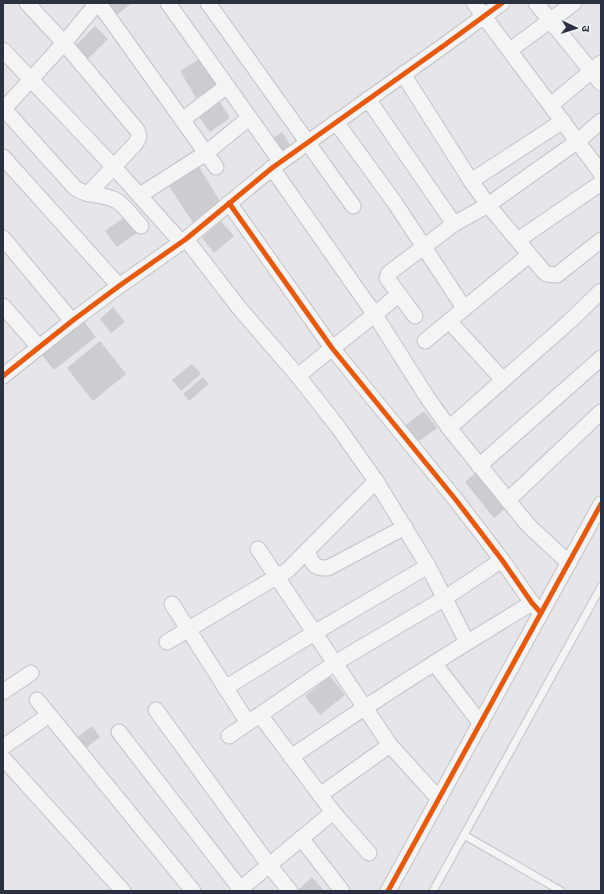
<svg xmlns="http://www.w3.org/2000/svg" width="604" height="894" font-family="'DejaVu Sans','Noto Sans Devanagari',sans-serif">
<style>
.building{fill:#cbcdd1}
.lines{fill:none;stroke-linecap:round;stroke-linejoin:round}
.lane-casing{stroke:#c1c3c5;stroke-width:9}
.street-casing{stroke:#c1c3c5;stroke-width:17}
.lane{stroke:#f3f4f5;stroke-width:7}
.street{stroke:#f3f4f5;stroke-width:15}
.cycleway-casing{stroke:#f2f4f7;stroke-width:8}
.cycleway{stroke:#e8590c;stroke-width:5}
</style>
<rect width="100%" height="100%" fill="#e4e6e9"/>
<g class="building">
<polygon points="111,3 132,3 114,17 106,6"/>
<polygon points="95,26 108,39 85,62 72,49"/>
<polygon points="203,57 219,84 196,98 180,71"/>
<polygon points="220,102 230,118 210,132 199,117"/>
<polygon points="282,132 292,148 280,156 270,140"/>
<polygon points="199,167 222,204 193,223 169,186"/>
<polygon points="126,216 138,232 117,247 105,231"/>
<polygon points="221,221 234,236 214,253 202,238"/>
<polygon points="113,307 125,322 111,333 100,319"/>
<polygon points="83,320 96,337 54,370 41,354"/>
<polygon points="100,341 126,374 93,401 67,368"/>
<polygon points="192,364 201,374 181,391 172,380"/>
<polygon points="203,377 209,384 189,401 183,394"/>
<polygon points="424,411 437,428 418,442 405,426"/>
<polygon points="478,471 507,507 494,518 465,482"/>
<polygon points="330,676 345,695 320,715 305,696"/>
<polygon points="92,726 100,737 86,748 78,737"/>
<polygon points="312,877 324,891 297,891"/>
</g>
<g class="lines">
<defs>
<g id="lane">
<polyline points="464,835 561,891"/>
<polyline points="433,891 601,587"/>
</g>
<g id="street">
<path d="M27 3 64 43 137 130C140 135 139 138 136 143L88 194"/>
<polyline points="168,3 281,162"/>
<polyline points="208,3 353,206"/>
<polyline points="474,3 601,173"/>
<polyline points="536,3 601,83"/>
<polyline points="3,50 113,166 181,242"/>
<polyline points="510,50 574,3"/>
<polyline points="403,74 471,181 488,205 544,272 547,274 557,275 601,240"/>
<polyline points="368,99 454,224"/>
<polyline points="551,105 601,63"/>
<path d="M4 109 75 188C87 197 104 193 117 201 126 207 134 219 141 226"/>
<polyline points="3,110 64,43 93,8 98,6 103,9 216,167"/>
<polyline points="182,120 227,86"/>
<polyline points="336,122 395,203 464,308"/>
<polyline points="3,157 119,286"/>
<polyline points="272,168 375,315 427,397 449,428 529,526 569,563"/>
<polyline points="471,181 563,121"/>
<polyline points="140,195 206,153 249,118"/>
<polyline points="229,203 332,348 456,500 502,560 532,603 541,613"/>
<polyline points="3,238 72,321"/>
<polyline points="186,239 240,309 298,376 338,427 376,481 428,566 467,642"/>
<polyline points="518,240 601,183"/>
<polyline points="3,306 39,347"/>
<polyline points="415,316 390,282 387,278 389,273 454,224 488,205 578,141 601,121"/>
<polyline points="449,321 503,380"/>
<polyline points="425,341 529,255"/>
<polyline points="3,376 72,321 119,286 186,239 272,168 446,44 502,3"/>
<path d="M298 376C331 348 366 323 399 294"/>
<polyline points="449,428 570,321 601,291"/>
<polyline points="479,466 601,358"/>
<polyline points="508,500 601,412"/>
<polyline points="258,549 390,745 439,799"/>
<path d="M307 551C312 562 313 569 328 568L405 527"/>
<polyline points="172,604 248,723"/>
<polyline points="167,642 288,570 376,481"/>
<polyline points="434,663 481,724"/>
<polyline points="225,688 314,633 428,566"/>
<polyline points="3,692 31,673"/>
<polyline points="37,700 193,891"/>
<polyline points="156,710 269,865 290,891"/>
<polyline points="260,715 333,812 369,853"/>
<polyline points="119,732 242,891"/>
<polyline points="229,736 335,663 445,598 502,560"/>
<polyline points="3,747 49,715"/>
<path d="M291 757C370 703 450 652 532 603"/>
<polyline points="3,758 123,891"/>
<polyline points="320,795 390,745"/>
<polyline points="301,838 342,891"/>
<polyline points="238,891 333,812"/>
<polyline points="388,891 601,504"/>
</g>
</defs>
<use href="#lane" class="lane-casing"/>
<use href="#street" class="street-casing"/>
<use href="#lane" class="lane"/>
<use href="#street" class="street"/>
<defs>
<g id="cycleway">
<polyline points="229,203 332,348 456,500 502,560 532,603 541,613"/>
<polyline points="3,376 72,321 119,286 186,239 272,168 446,44 502,3"/>
<polyline points="388,891 601,504"/>
</g>
</defs>
<use href="#cycleway" class="cycleway-casing"/>
<use href="#cycleway" class="cycleway"/>
</g>
<rect width="604" height="894" fill="none" stroke="#2c3141" stroke-width="8"/>
<g transform="translate(576 28) rotate(94)" stroke="#f2f4f7" stroke-width="3" paint-order="stroke">
<path d="M0-3L7 15L0 10L-7 15Z" fill="#2c3141"/>
<text y="-6" font-size="11" font-weight="bold" text-anchor="middle" fill="#2c3141">उ</text>
</g>
</svg>
